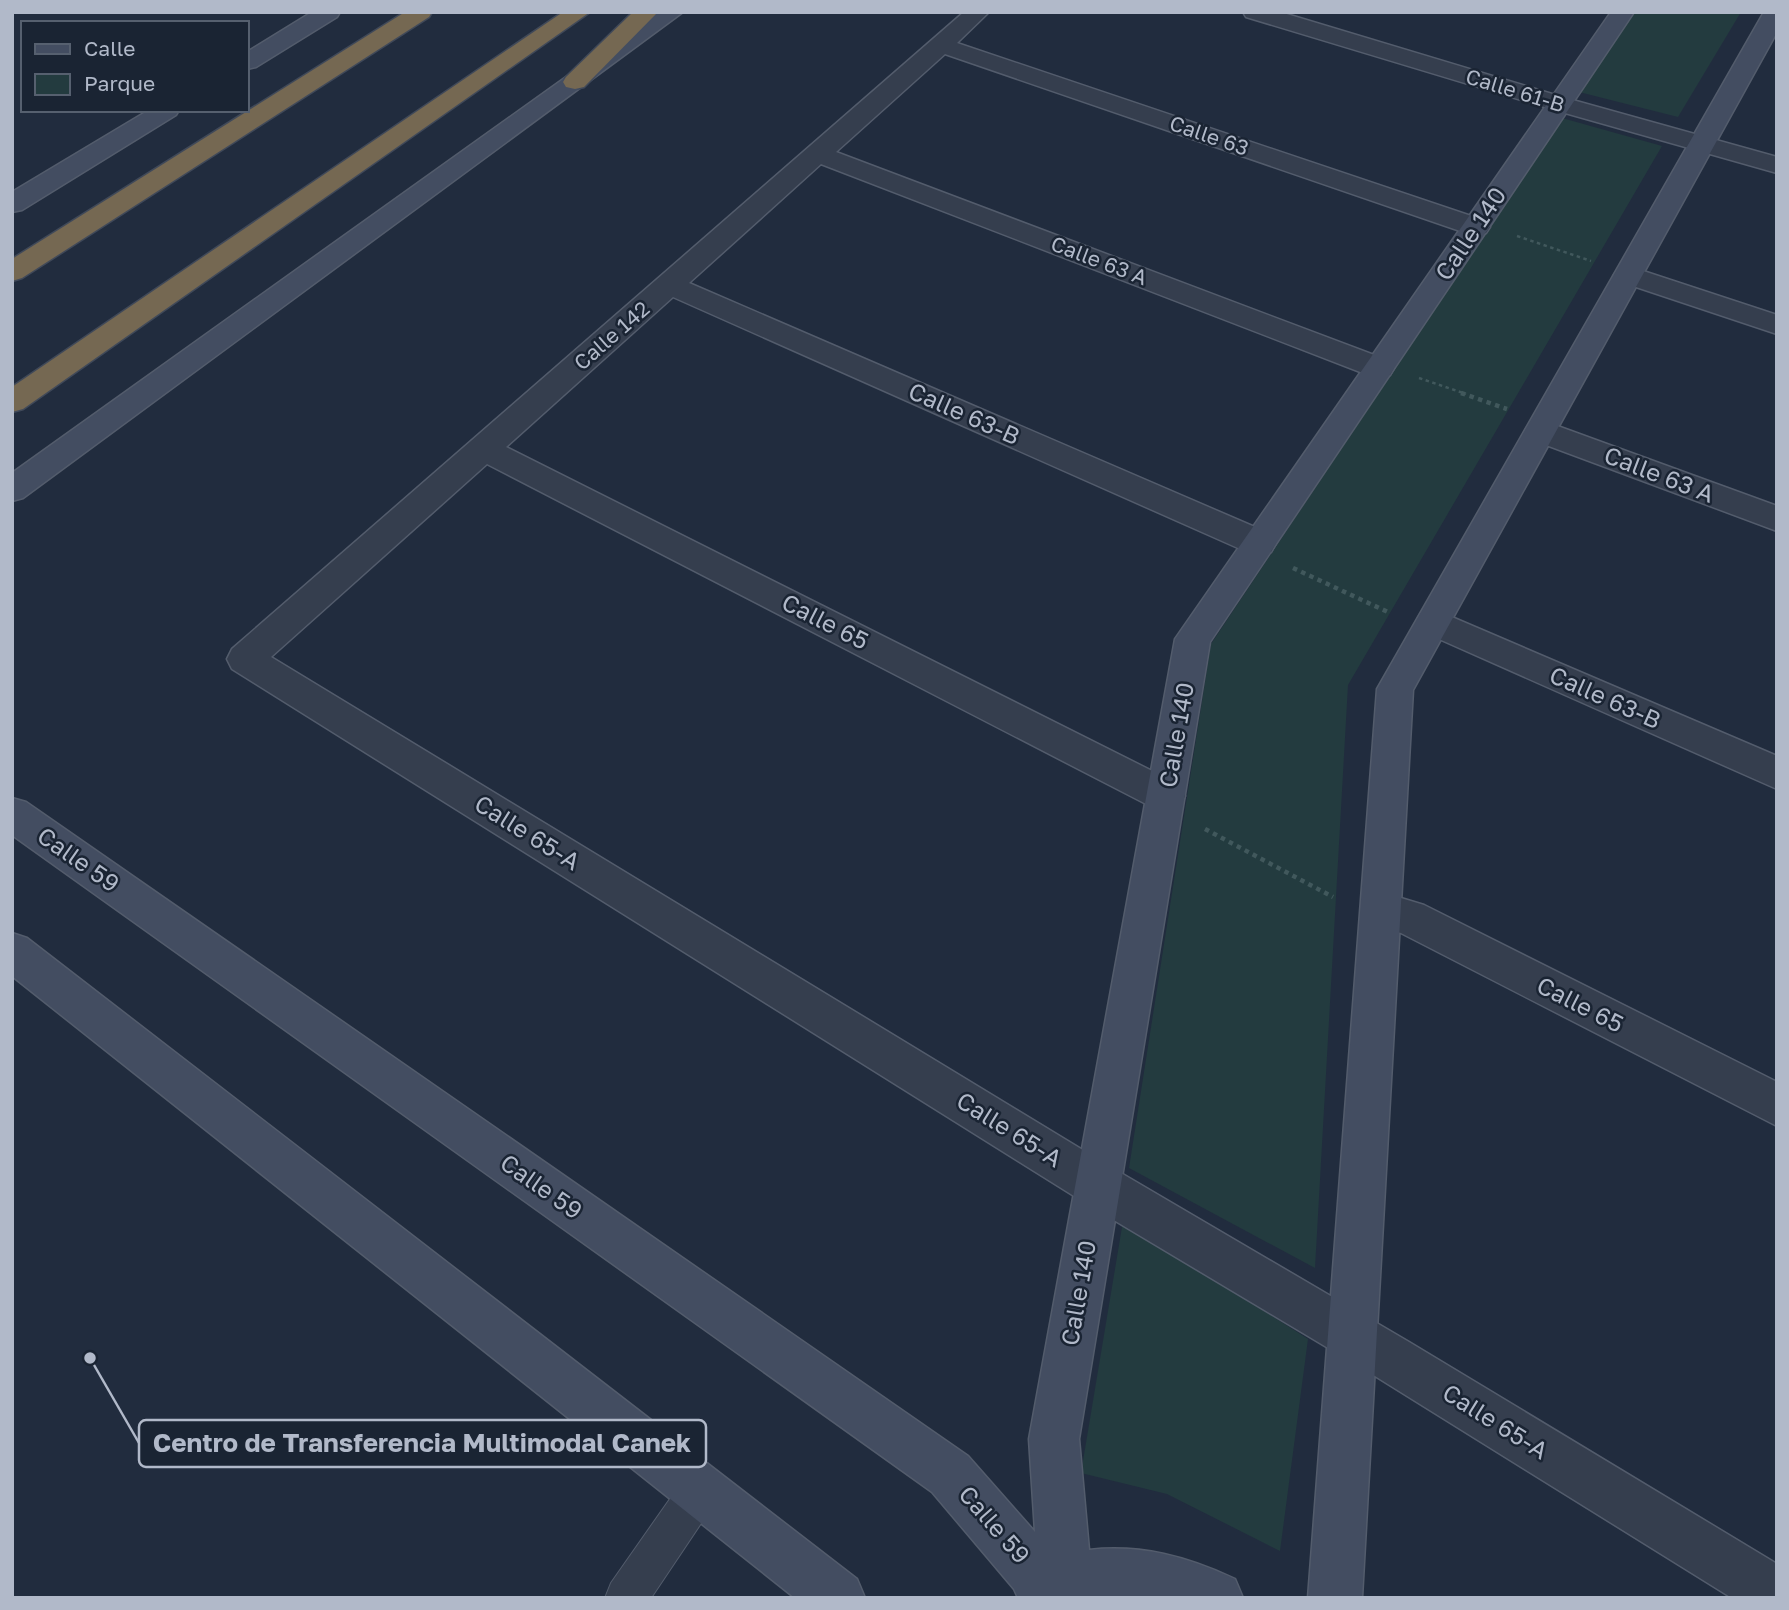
<svg xmlns="http://www.w3.org/2000/svg" width="1789" height="1610" font-family="'Golos Text',sans-serif">
<style>
.green{fill:#233b3f}
.lines{fill:none;stroke-linecap:round;stroke-linejoin:round}
.lane-casing{stroke:#535c6c;stroke-width:2}
.street-casing{stroke:#535c6c;stroke-width:3}
.secondary-casing{stroke:#535c6c;stroke-width:3}
.highway-casing{stroke:#404959;stroke-width:3}
.path-far1{stroke:#41585c;stroke-width:2.5;stroke-dasharray:3.5 3.5;stroke-linecap:butt}
.path{stroke:#41585c;stroke-width:4.5;stroke-dasharray:4.5 4.5;stroke-linecap:butt}
.lane{fill:#353e4e;fill-rule:evenodd}
.street{fill:#353e4e;fill-rule:evenodd}
.secondary{fill:#434d61;fill-rule:evenodd}
.highway{fill:#756852;fill-rule:evenodd}
.labels{text-anchor:middle;stroke-width:5;stroke-linejoin:round;paint-order:stroke}
.far-street-label{font-size:21px;fill:#b1b9c9;stroke:#1a2433}
.street-label{font-size:24px;fill:#b1b9c9;stroke:#1a2433}
.leader{fill:none;stroke:#b1b9c9;stroke-width:2.5}
.callout-dot{fill:#b1b9c9;stroke:#1a2433;stroke-width:2.5}
.callout{fill:#1a2433;stroke:#b1b9c9;stroke-width:2.5}
.callout-label{font-size:26px;text-anchor:middle;font-weight:bold;fill:#b1b9c9}
</style>
<rect width="100%" height="100%" fill="#212c3e"/>
<g class="green">
<polygon points="1635,12 1741,12 1678,117 1579,92"/>
<polygon points="1562,118 1662,146 1348,685 1315,1268 1129,1168 1211,644"/>
<polygon points="1123,1221 1308,1339 1280,1551 1167,1494 1081,1473"/>
</g>
<g class="lines">
<defs>
<polygon id="lane" points="700,1470 714,1476 720,1490 714,1504 651,1598 605,1598 611,1583 686,1476"/>
<g id="street">
<polygon points="964,12 989,12 957,43 1486,221 1490,227 1486,233 1476,235 1466,233 945,54 836,152 1390,361 1394,368 1390,375 1379,378 1368,375 821,164 689,283 1271,534 1276,543 1271,552 1259,555 1247,552 673,297 506,447 1180,785 1185,796 1180,807 1166,812 1152,807 487,464 271,657 1114,1169 1409,1342 1777,1564 1777,1598 1732,1598 1375,1376 1082,1201 232,669 227,659 232,649"/>
<polygon points="1243,12 1280,12 1569,99 1777,157 1777,173 1551,109 1246,17"/>
<polygon points="1628,266 1777,315 1777,334 1618,281 1614,275 1618,269"/>
<polygon points="1541,420 1777,506 1777,531 1530,439 1525,431 1530,423"/>
<polygon points="1433,609 1777,756 1777,789 1421,631 1416,622 1421,613"/>
<polygon points="1381,892 1424,905 1777,1082 1777,1126 1401,933 1367,923 1361,910 1367,897"/>
</g>
<g id="secondary">
<polygon points="312,12 340,12 337,17 256,67 247,69 247,52"/>
<polygon points="657,12 683,12 23,498 12,501 12,473"/>
<path d="M1611 12H1634L1210 642 1079 1439 1089 1550C1141 1544 1188 1557 1235 1579L1243 1598H1018L1014 1589 932 1492 12 835V798L26 802 968 1456 1035 1532 1029 1439 1175 639Z"/>
<polygon points="1764,12 1777,12 1777,32 1413,690 1362,1598 1308,1598 1377,689"/>
<polygon points="149,110 179,110 176,115 22,210 12,212 12,192"/>
<polygon points="12,933 27,938 857,1579 865,1598 795,1598 12,976"/>
</g>
<g id="highway">
<polygon points="405,12 432,12 429,17 22,278 12,281 12,259"/>
<polygon points="563,12 590,12 23,409 12,412 12,387"/>
<polygon points="633,12 658,12 584,87 575,89 566,87 563,82 566,77"/>
</g>
</defs>
<use href="#lane" class="lane-casing"/>
<use href="#street" class="street-casing"/>
<use href="#secondary" class="secondary-casing"/>
<use href="#highway" class="highway-casing"/>
<g class="path-far1">
<polyline points="1517,236 1591,261"/>
<polyline points="1419,378 1466,394"/>
</g>
<g class="path">
<polyline points="1461,393 1507,409"/>
<polyline points="1293,568 1390,613"/>
<polyline points="1205,829 1333,897"/>
</g>
<use href="#lane" class="lane"/>
<use href="#street" class="street"/>
<use href="#secondary" class="secondary"/>
<use href="#highway" class="highway"/>
</g>
<g class="labels">
<g class="far-street-label">
<text transform="translate(1515 91) rotate(17)" y="7">Calle 61-B</text>
<text transform="translate(1209 136) rotate(19)" y="7">Calle 63</text>
<text transform="translate(1099 261) rotate(21)" y="7">Calle 63 A</text>
<text transform="translate(612 336) rotate(-41)" y="7">Calle 142</text>
</g>
<g class="street-label">
<text transform="translate(1471 234) rotate(-56)" y="8">Calle 140</text>
<text transform="translate(964 414) rotate(24)" y="8">Calle 63-B</text>
<text transform="translate(1659 475) rotate(21)" y="8">Calle 63 A</text>
<text transform="translate(825 622) rotate(27)" y="8">Calle 65</text>
<text transform="translate(1605 698) rotate(24)" y="8">Calle 63-B</text>
<text transform="translate(1177 735) rotate(-80)" y="8">Calle 140</text>
<text transform="translate(527 833) rotate(32)" y="8">Calle 65-A</text>
<text transform="translate(78 860) rotate(35)" y="8">Calle 59</text>
<text transform="translate(1580 1005) rotate(27)" y="8">Calle 65</text>
<text transform="translate(1009 1130) rotate(32)" y="8">Calle 65-A</text>
<text transform="translate(541 1187) rotate(35)" y="8">Calle 59</text>
<text transform="translate(1079 1293) rotate(-80)" y="8">Calle 140</text>
<text transform="translate(1495 1422) rotate(32)" y="8">Calle 65-A</text>
<text transform="translate(994 1525) rotate(49)" y="8">Calle 59</text>
</g>
</g>
<path class="leader" d="M90 1358L139 1443"/>
<circle class="callout-dot" cx="90" cy="1358" r="7"/>
<rect class="callout" x="139" y="1420" width="567" height="47" rx="7"/>
<g class="callout-label">
<text x="422" y="1452">Centro de Transferencia Multimodal Canek</text>
</g>
<rect width="1789" height="1610" fill="none" stroke="#b1b9c9" stroke-width="28"/>
<rect x="21" y="21" width="228" height="91" fill="#1a2433" stroke="#56606f" stroke-width="2"/>
<rect x="35" y="44" width="35" height="10" fill="#434d61" stroke="#56606f" stroke-width="2"/>
<text x="84" y="56" font-size="21" fill="#b1b9c9">Calle</text>
<rect x="35" y="74" width="35" height="21" fill="#233b3f" stroke="#56606f" stroke-width="2"/>
<text x="84" y="91" font-size="21" fill="#b1b9c9">Parque</text>
</svg>
